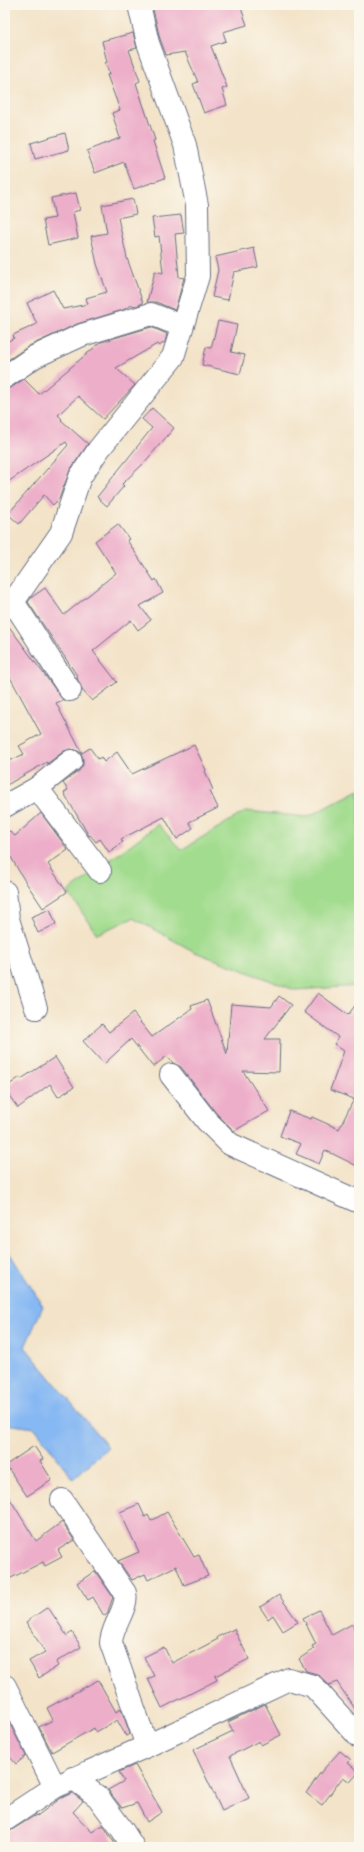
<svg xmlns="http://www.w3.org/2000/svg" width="364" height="1852" font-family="Itim,sans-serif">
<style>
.green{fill:#a2dc8e;stroke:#5e8676}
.water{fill:#86b8f3;stroke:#5074a8}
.building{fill:#edaec9}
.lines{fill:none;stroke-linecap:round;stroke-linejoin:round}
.minor-casing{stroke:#676e83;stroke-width:24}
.minor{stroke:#fff;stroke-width:22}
</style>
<rect width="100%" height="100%" fill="#fbf7ec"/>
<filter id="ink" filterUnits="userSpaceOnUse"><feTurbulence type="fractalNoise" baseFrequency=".025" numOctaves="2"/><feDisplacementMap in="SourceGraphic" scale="8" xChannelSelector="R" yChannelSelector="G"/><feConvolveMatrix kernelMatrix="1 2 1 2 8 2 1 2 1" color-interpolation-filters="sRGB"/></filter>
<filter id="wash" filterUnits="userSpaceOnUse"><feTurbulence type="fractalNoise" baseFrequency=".012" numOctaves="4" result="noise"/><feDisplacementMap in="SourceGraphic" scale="16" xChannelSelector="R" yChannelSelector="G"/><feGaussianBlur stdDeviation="0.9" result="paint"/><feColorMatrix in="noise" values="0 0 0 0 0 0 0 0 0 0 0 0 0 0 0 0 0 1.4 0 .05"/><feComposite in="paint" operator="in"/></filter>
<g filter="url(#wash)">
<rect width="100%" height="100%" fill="#f3e3c8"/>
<polygon class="green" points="359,790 359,986 295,990 195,952 133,918 97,934 68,892 158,824 181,850 246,811 307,817"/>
<polygon class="water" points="5,1246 43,1306 25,1347 108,1447 73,1479 35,1428 5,1424"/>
<g id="blocks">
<g class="building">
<polygon points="152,5 240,5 247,25 223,32 226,41 211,46 227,87 222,89 227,105 204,113 193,84 198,82 185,52 166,55 160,39"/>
<polygon points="133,33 137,48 129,50 140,81 136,83 155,140 153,141 165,178 134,189 124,162 95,173 87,151 120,138 112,113 120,110 107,75 110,74 105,63 107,62 102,41"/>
<polygon points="65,133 69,150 35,159 31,143"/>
<polygon points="76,193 80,210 73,212 78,238 48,245 43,220 55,218 51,198"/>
<polygon points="133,199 136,214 118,218 127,258 143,303 136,306 132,305 123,310 77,324 29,346 5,362 5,343 14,338 13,335 37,324 27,303 53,290 63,309 88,304 86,298 107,292 97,264 91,236 107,233 102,205"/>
<polygon points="181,215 184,233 175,234 179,277 184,278 175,310 156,302 147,302 155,271 163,273 159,236 155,237 152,218"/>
<polygon points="254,248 258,267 234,272 228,300 212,297 218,270 215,257"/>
<polygon points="218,321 237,325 231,352 245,355 240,374 202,365 206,347 211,348"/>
<polygon points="151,327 167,334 165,342 159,346 157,344 116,368 135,385 103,419 78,396 58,415 62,419 61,420 88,444 70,470 59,499 53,505 44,495 19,524 8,514 68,445 66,442 5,484 5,389 12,387 24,379 39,394 101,342"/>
<polygon points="152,408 174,428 143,464 122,484 124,486 107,506 97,497 152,428 142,419"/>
<polygon points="118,524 129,539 127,540 154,581 156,579 163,593 140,606 151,620 138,630 131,620 93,651 117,682 92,701 82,690 77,678 78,677 28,602 32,597 45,588 64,615 116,573 95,541"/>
<polygon points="5,621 63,700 56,703 82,753 90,748 98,759 101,757 104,762 117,752 132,774 194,745 206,770 205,771 213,790 210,791 218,808 189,822 193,828 177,839 164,817 121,839 123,842 109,852 100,839 96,842 90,835 89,836 64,793 68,790 63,783 79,771 83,765 83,759 81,753 76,750 70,749 64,751 47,764 47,762 5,786 5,763 24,754 19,746 41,734 5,668"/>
<polygon points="41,813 68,850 48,864 67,892 43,908 23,878 5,847 5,828 15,836"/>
<polygon points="50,909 56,924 38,933 31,917"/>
<polygon points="318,993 348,1015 359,1000 359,1167 325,1150 319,1164 296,1154 301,1144 280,1136 289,1111 311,1119 312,1117 339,1129 354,1099 330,1090 344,1051 334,1044 338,1037 304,1012"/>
<polygon points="279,996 291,1005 265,1039 280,1039 279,1072 243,1071 269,1111 234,1131 216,1113 181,1067 173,1063 167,1056 153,1067 131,1039 104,1064 83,1041 102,1024 109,1032 133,1013 152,1037 192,1009 191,1006 207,1000 227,1054 231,1004 271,1007"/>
<polygon points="55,1057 74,1087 58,1097 50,1084 18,1108 5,1090 5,1088 20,1077 21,1079"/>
<polygon points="34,1446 43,1459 40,1461 52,1480 27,1496 6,1465"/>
<polygon points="5,1491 36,1541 62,1522 74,1540 58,1550 62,1557 45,1566 43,1562 5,1581"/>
<polygon points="139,1504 145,1517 148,1515 151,1521 167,1512 194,1557 199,1555 208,1576 184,1585 176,1566 148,1580 145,1574 132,1580 118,1561 139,1552 120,1512"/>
<polygon points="95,1571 113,1597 107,1614 104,1616 93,1597 88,1600 77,1583"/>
<polygon points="279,1595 298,1622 283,1631 273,1615 268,1619 260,1607"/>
<polygon points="48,1607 67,1636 72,1632 81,1647 56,1662 58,1666 39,1678 29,1661 45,1652 26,1622"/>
<polygon points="319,1610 332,1635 352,1624 359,1638 359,1715 337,1682 329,1685 317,1674 306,1671 299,1659 314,1649 312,1646 316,1644 303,1618"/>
<polygon points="234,1629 249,1659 215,1676 217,1680 162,1708 148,1679 154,1676 144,1657 164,1647 172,1663 218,1639 217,1637"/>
<polygon points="98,1680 116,1712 121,1709 130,1734 126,1736 117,1720 96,1732 94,1728 52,1752 39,1727 53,1720 47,1708"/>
<polygon points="265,1704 281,1735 261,1745 259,1741 230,1756 249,1798 222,1811 193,1750 233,1731 228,1722"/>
<polygon points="5,1714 26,1756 16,1764 5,1751"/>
<polygon points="340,1751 351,1760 348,1763 359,1772 350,1782 343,1777 322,1805 306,1793 321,1772"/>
<polygon points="135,1765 162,1812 147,1822 137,1803 122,1808 108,1790 124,1781 119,1772"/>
<polygon points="72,1793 83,1801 73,1812 92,1832 103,1825 117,1847 5,1847 5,1837 10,1831 36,1815 37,1816 61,1798"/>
</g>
</g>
</g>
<g filter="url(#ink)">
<use href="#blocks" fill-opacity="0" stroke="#676e83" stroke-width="1"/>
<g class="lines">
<defs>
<g id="minor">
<polyline points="5,377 34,357 82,335 151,314 182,326"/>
<path d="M13 602C33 631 50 661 70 690"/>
<polyline points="5,608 13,602 61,533 80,477 99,449 173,357 198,276 197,205 185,145 148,43 139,5"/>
<polyline points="37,788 100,871"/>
<polyline points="5,806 37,788 71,761"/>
<polyline points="5,892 8,919 36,1008"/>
<polyline points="171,1075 207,1121 230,1144 359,1202"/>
<path d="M62 1500 125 1593C129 1607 111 1627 111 1643L147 1746"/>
<polyline points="5,1686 55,1787"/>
<polyline points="73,1778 98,1797 123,1831 133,1847"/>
<polyline points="5,1820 55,1787 147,1746 289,1679 313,1686 359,1737"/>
</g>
</defs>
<use href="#minor" class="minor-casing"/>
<use href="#minor" class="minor"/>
</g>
</g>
<rect width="364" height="1852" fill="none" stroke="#fbf7ec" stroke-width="20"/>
</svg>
